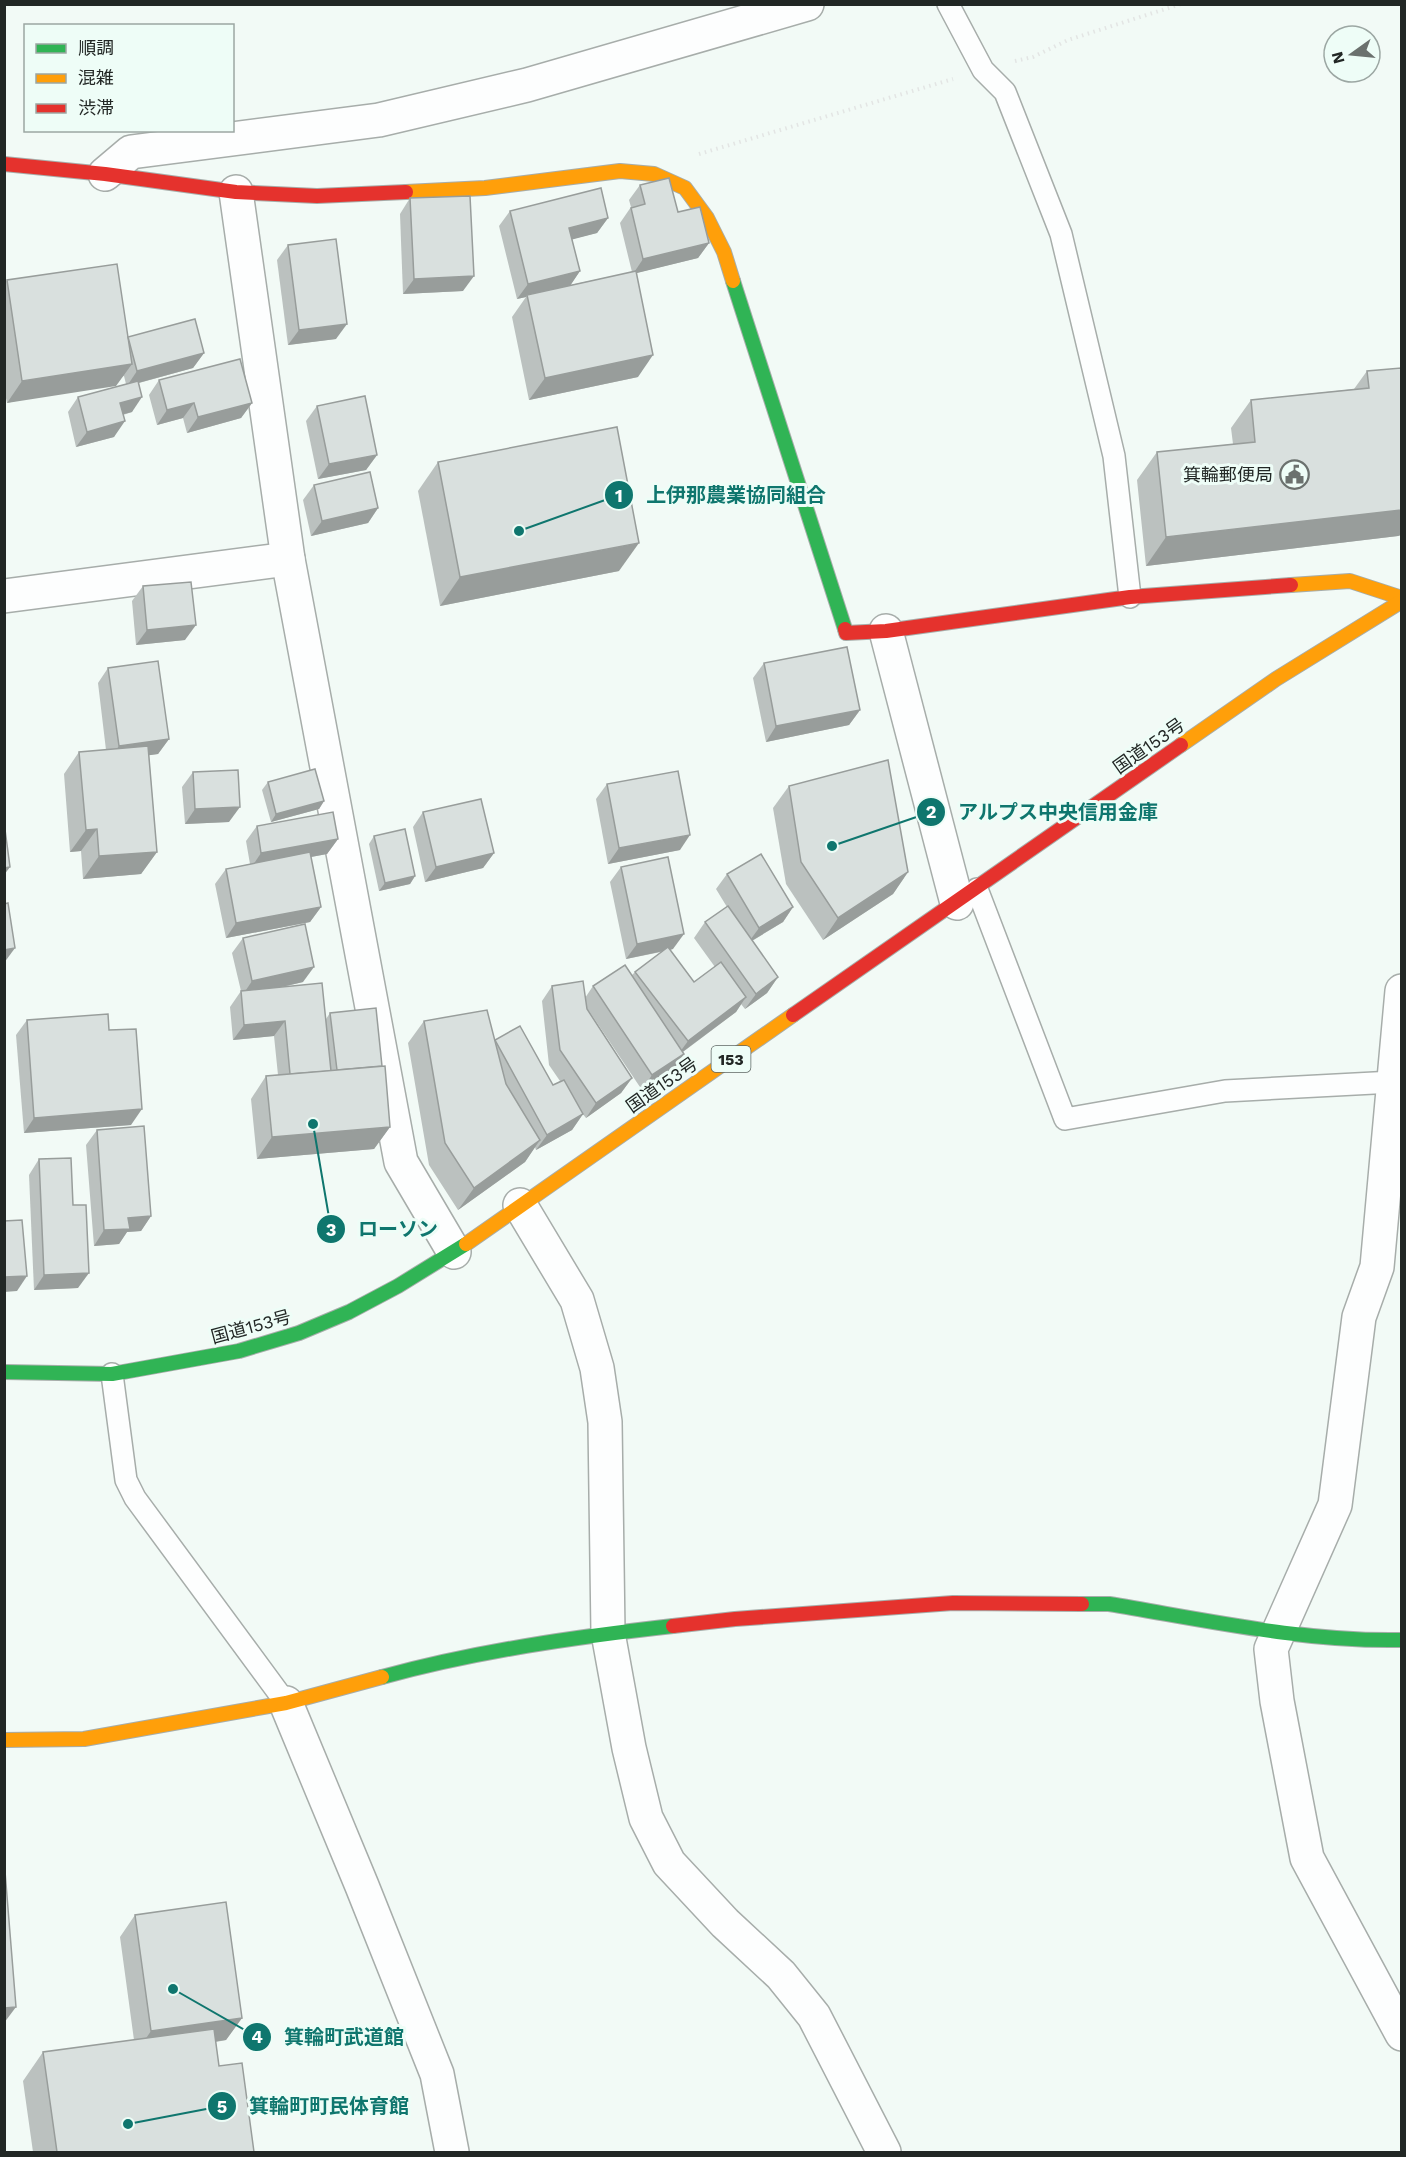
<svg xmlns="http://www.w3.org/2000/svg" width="1406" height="2157" font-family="'Work Sans','Noto Sans JP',sans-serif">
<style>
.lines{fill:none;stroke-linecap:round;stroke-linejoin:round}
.lane-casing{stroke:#a7adaa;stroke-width:24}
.street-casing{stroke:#a7adaa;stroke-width:36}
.fast-casing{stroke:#a7adaa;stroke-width:16}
.slow-casing{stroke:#a7adaa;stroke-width:16}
.jam-casing{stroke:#a7adaa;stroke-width:16}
.path{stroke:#e3e5e4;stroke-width:4;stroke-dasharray:1.5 4.5;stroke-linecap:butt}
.lane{stroke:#fdfefe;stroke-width:21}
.street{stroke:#fdfefe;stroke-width:33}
.fast{stroke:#30b455;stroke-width:14}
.slow{stroke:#ff9f0a;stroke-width:14}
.jam{stroke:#e5322d;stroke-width:14}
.wall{fill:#bbc1bf}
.shaded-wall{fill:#989d9b}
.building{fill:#d9e0de;stroke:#989d9b;stroke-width:1.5}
.labels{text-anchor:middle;stroke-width:6;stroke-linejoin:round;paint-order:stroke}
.shield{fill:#eefdf7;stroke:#5f6764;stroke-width:1.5}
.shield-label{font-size:16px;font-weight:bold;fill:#222725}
.poi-label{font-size:18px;fill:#222725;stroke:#eefdf7;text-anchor:end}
.street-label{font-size:18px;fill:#222725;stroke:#eefdf7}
.leader{fill:none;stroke:#0f766e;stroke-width:2}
.callout-dot{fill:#0f766e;stroke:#eefdf7;stroke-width:2}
.mark-label{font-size:18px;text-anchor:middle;font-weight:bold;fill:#fff}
.callout-label{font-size:20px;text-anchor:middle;font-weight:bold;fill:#0f766e;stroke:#eefdf7;stroke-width:6;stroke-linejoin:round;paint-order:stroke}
</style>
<rect width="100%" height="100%" fill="#f2faf6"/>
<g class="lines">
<defs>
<g id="lane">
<polyline points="948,4 983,70 1005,92 1061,234 1114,456 1130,597"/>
<polyline points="977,889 1065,1119 1225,1091 1393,1082"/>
<polyline points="112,1374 126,1480 135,1498 286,1703"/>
</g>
<g id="street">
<polyline points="105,174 131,152 379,120 527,85 807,4"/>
<polyline points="236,192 288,559 401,1162 454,1252"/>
<polyline points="4,596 288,559"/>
<polyline points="886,631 957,903"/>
<polyline points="1402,991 1377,1267 1359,1317 1335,1505 1271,1649 1277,1701 1307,1858 1402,2034"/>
<polyline points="520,1205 577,1300 597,1368 605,1422 608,1633 629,1748 646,1818 669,1863 725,1923 781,1975 814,2016 884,2152"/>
<polyline points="286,1703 362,1886 437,2074 452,2152"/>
</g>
<g id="fast">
<polyline points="733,281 845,629"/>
<polyline points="4,1372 112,1374 239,1351 299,1333 349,1312 398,1286 466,1244"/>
<path d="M1082 1604H1109C1206 1620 1304 1642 1402 1640"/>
<path d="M382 1677C477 1651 575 1637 673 1626"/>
</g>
<g id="slow">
<polyline points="406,192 485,188 620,171 654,174 685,188 707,218 724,252 733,281"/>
<polyline points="1291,585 1350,581 1402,598"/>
<polyline points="1181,745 1276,679 1402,601"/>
<polyline points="466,1244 793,1015"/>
<polyline points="4,1740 84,1739 286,1703 382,1677"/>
</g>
<g id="jam">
<polyline points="4,164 105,174 236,192 317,196 406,192"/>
<polyline points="845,629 846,633 886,631 1130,597 1291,585"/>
<polyline points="793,1015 1181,745"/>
<polyline points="673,1626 735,1619 953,1603 1082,1604"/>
</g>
</defs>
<use href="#lane" class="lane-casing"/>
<use href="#street" class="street-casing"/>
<use href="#fast" class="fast-casing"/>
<use href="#slow" class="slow-casing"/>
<use href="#jam" class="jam-casing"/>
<g class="path">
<polyline points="1015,61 1033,57 1068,40 1181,4"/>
<polyline points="699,154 953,79"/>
</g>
<use href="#lane" class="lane"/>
<use href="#street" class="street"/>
<use href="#fast" class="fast"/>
<use href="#slow" class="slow"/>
<use href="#jam" class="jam"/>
</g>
<g class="wall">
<polygon points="640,185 678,212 709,243 698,258 636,273 638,377 529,400 512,317 526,297 517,299 499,226 510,211 608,218 597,233 572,239 580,271 570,285 632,272 620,223 631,207 629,200"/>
<polygon points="410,198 463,291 403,294 400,214"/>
<polygon points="288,245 336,339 288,345 277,260"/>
<polygon points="7,280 128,337 204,353 193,368 139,383 132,412 123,415 114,437 76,447 68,412 78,397 126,384 124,376 7,403 4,388 4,284"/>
<polygon points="1401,368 1401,535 1398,536 1146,566 1137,480 1157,452 1233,444 1231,428 1251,400 1354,389 1367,371"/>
<polygon points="159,380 252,403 241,418 187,433 183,418 157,425 149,395"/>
<polygon points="317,406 377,455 366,470 318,479 306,421"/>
<polygon points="438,462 619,571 440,606 418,491"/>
<polygon points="314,485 378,508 368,523 311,536 303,500"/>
<polygon points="143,586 185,640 136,645 132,601"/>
<polygon points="764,663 860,710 849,725 766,742 753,678"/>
<polygon points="108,668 169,739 158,754 149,755 157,852 141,874 83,879 81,851 70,852 64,774 79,752 106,750 98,683"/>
<polygon points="193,772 229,822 185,824 182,787"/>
<polygon points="268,782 324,801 319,809 271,822 262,790"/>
<polygon points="607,784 680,850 608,864 596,799"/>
<polygon points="789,786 908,872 893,894 823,940 786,884 773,808"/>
<polygon points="423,812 494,853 483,868 425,882 413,827"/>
<polygon points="257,826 338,839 327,854 311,857 321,907 310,922 226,938 215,884 226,869 250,864 246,841"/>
<polygon points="374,836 415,876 410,884 379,891 369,844"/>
<polygon points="621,867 673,949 670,950 694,982 715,967 694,938 705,922 727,907 716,889 727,874 793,907 783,922 752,941 778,977 767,993 745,1009 741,1004 736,1012 683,1052 674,1069 642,1090 587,1008 632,1078 621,1093 586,1118 582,1113 583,1114 572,1130 536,1150 535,1147 525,1162 458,1210 429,1165 408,1043 424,1021 495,1040 553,1085 560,1081 549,1065 542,1001 552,986 585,998 593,986 632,975 635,972 661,952 626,959 610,882"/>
<polygon points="243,938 303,982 279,988 326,1019 330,1013 382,1066 390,1127 374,1149 257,1159 251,1099 266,1076 278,1075 274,1036 233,1040 230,1007 241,991 232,953"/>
<polygon points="27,1020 109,1030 131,1125 24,1133 16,1035"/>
<polygon points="97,1130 151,1216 141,1231 127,1232 119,1244 94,1246 86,1145"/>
<polygon points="39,1159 73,1205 78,1288 34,1290 29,1175"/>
<polygon points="135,1915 242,2018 226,2040 216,2042 219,2066 254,2152 33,2152 23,2081 43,2052 134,2040 120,1937"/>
</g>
<g class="shaded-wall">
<polygon points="608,218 597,233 559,243 569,228"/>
<polygon points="709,243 698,258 633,274 643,259"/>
<polygon points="580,271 570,286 527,295 526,297 517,299 528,284"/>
<polygon points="474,276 463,291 403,294 414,279"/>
<polygon points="347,324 336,339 288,345 299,330"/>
<polygon points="204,353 193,368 127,386 137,371"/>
<polygon points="653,355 638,377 529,400 545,378"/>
<polygon points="132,364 116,386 7,403 22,381"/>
<polygon points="142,397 132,412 109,418 120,403"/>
<polygon points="194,403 183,418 157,425 167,410"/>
<polygon points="252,403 241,418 187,433 198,417"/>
<polygon points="125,421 114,437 76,447 87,432"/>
<polygon points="377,455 366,470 318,479 329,464"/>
<polygon points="378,508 368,523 311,536 322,521"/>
<polygon points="1401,510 1401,535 1398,536 1146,566 1166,537"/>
<polygon points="639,543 619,571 440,606 460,577"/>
<polygon points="196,625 185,640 136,645 147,630"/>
<polygon points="860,710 849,725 766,742 776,726"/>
<polygon points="169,739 158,754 108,761 119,746"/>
<polygon points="324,801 319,809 271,822 276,814"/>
<polygon points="240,807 229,822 185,824 195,809"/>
<polygon points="97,829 81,851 70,852 86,830"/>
<polygon points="690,835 680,850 608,864 619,848"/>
<polygon points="338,839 327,854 251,868 261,853"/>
<polygon points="157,852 141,874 83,879 99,856"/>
<polygon points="494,853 483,868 425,882 436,867"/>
<polygon points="10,867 4,875 4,868"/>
<polygon points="908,872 893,894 823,940 838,918"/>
<polygon points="415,876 410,884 379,891 385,883"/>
<polygon points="321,907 310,922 226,938 236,923"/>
<polygon points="793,907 783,922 748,943 759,928"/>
<polygon points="684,934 673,949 626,959 637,944"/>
<polygon points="15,948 4,963 4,950"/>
<polygon points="314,967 303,982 242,996 252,981"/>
<polygon points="778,977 767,993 745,1009 756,994"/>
<polygon points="746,997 736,1012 677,1056 688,1041"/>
<polygon points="285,1021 274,1036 233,1040 244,1025"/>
<polygon points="684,1054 674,1069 642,1090 652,1075"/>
<polygon points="632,1078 621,1093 586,1118 596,1103"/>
<polygon points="142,1109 131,1125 24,1133 34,1118"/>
<polygon points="583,1114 572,1130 536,1150 547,1135"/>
<polygon points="390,1127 374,1149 257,1159 272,1137"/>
<polygon points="540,1140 525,1162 458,1210 474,1188"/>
<polygon points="151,1216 141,1231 127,1232 119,1244 94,1246 104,1230 128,1218"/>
<polygon points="89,1273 78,1288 34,1290 44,1275"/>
<polygon points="27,1276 17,1291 4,1292 4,1277"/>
<polygon points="16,2007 4,2023 4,2008"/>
<polygon points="242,2018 226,2040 136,2053 151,2031"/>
</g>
<g class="building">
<polygon points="669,178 678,212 700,207 709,243 643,259 631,208 645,204 640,185"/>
<polygon points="601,188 608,218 569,228 580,271 528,284 510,211"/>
<polygon points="470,196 474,276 414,279 410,198"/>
<polygon points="336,239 347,324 299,330 288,245"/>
<polygon points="117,264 132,364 22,381 7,280"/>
<polygon points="636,271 653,355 545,378 527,295"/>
<polygon points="195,319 204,353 137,371 128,337"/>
<polygon points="240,359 252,403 198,417 194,403 167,410 159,380"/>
<polygon points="1401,368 1401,510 1166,537 1157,452 1255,442 1251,400 1369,388 1367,371"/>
<polygon points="138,381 142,397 120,403 125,421 87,432 78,397"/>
<polygon points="365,396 377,455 329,464 317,406"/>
<polygon points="617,427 639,543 460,577 438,462"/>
<polygon points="370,472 378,508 322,521 314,485"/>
<polygon points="191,582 196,625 147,630 143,586"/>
<polygon points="847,647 860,710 776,726 764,663"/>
<polygon points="158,661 169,739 119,746 108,668"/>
<polygon points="148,746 157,852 99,856 97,829 86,830 79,752"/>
<polygon points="888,760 908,872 838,918 801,862 789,786"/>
<polygon points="315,769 324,801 276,814 268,782"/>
<polygon points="238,770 240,807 195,809 193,772"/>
<polygon points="678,771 690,835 619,848 607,784"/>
<polygon points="481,799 494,853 436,867 423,812"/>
<polygon points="333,812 338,839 261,853 257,826"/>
<polygon points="4,822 10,867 4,868"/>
<polygon points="405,829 415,876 385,883 374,836"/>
<polygon points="310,852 321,907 236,923 226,869"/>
<polygon points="761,854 793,907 759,928 727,874"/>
<polygon points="668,857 684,934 637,944 621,867"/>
<polygon points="8,903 15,948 4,950 4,904"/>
<polygon points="728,906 778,977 756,994 705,922"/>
<polygon points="305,924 314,967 252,981 243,938"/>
<polygon points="668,947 694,982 721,962 746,997 688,1041 635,972"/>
<polygon points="625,965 684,1054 652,1075 593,986"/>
<polygon points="583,981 587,1009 632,1078 596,1103 560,1050 552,986"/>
<polygon points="322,983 331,1071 290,1074 285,1021 244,1025 241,991"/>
<polygon points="376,1008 382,1066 337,1070 330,1013"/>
<polygon points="487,1010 506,1084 540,1140 474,1188 445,1143 424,1021"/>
<polygon points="108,1014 109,1030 136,1029 142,1109 34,1118 27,1020"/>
<polygon points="520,1026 553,1085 564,1080 583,1114 547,1135 495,1040"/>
<polygon points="385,1066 390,1127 272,1137 266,1076"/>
<polygon points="144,1126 151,1216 128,1218 130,1229 104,1230 97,1130"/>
<polygon points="71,1158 73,1205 86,1205 89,1273 44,1275 39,1159"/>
<polygon points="22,1220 27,1276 4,1277 4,1221"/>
<polygon points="4,1859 16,2007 4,2008"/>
<polygon points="226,1902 242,2018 151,2031 135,1915"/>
<polygon points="214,2029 219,2066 242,2063 254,2152 57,2152 43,2052"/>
</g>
<defs>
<symbol id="civic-ring" viewBox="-11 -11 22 22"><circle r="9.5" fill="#eefdf7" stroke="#6b716e" stroke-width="1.5"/><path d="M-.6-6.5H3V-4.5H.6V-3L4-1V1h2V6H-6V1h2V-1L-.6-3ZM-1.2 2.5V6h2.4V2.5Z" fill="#6b716e"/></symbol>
</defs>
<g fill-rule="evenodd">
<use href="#civic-ring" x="1278" y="458" width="33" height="33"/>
</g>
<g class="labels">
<rect class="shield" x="711.5" y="1046" width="39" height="26" rx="4.5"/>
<g class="shield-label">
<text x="731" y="1065">153</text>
</g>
<g class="poi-label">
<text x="1273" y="481">箕輪郵便局</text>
</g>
<g class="street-label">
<text transform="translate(1149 746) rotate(-35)" y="6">国道153号</text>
<text transform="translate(662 1085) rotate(-35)" y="6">国道153号</text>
<text transform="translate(251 1327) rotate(-15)" y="6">国道153号</text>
</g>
</g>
<path class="leader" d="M519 531L619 495M832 846L931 812M313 1124L331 1229M173 1989L257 2037M128 2124L222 2106"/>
<g class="callout-dot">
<circle cx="519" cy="531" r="6"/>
<circle cx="832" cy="846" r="6"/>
<circle cx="313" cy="1124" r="6"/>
<circle cx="173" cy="1989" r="6"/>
<circle cx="128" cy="2124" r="6"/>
<circle cx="619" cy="495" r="15"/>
<circle cx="931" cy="812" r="15"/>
<circle cx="331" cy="1229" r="15"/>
<circle cx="257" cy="2037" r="15"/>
<circle cx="222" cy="2106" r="15"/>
</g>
<g class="mark-label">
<text x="619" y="502">1</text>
<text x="931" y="818">2</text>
<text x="331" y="1236">3</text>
<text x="257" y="2043">4</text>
<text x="222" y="2113">5</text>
</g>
<g class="callout-label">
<text x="736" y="502">上伊那農業協同組合</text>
<text x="1058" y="819">アルプス中央信用金庫</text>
<text x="398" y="1236">ローソン</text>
<text x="344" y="2044">箕輪町武道館</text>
<text x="329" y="2113">箕輪町町民体育館</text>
</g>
<rect width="1406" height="2157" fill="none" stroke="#222725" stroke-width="12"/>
<rect x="24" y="24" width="210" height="108" fill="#eefdf7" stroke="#9ca7a3" stroke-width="1.5"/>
<rect x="36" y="44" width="30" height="9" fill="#30b455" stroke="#9ca7a3" stroke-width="1.5"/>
<text x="78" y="54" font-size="18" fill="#222725">順調</text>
<rect x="36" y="74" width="30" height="9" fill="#ff9f0a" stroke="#9ca7a3" stroke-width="1.5"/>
<text x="78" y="84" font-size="18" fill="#222725">混雑</text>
<rect x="36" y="104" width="30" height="9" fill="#e5322d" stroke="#9ca7a3" stroke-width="1.5"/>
<text x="78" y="114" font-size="18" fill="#222725">渋滞</text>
<g transform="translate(1352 54) rotate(255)"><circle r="28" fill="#eefdf7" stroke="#9ca7a3" stroke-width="1.5"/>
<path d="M0-4.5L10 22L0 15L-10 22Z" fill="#6b716e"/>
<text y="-9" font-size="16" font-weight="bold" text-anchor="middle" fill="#222725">N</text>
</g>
</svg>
